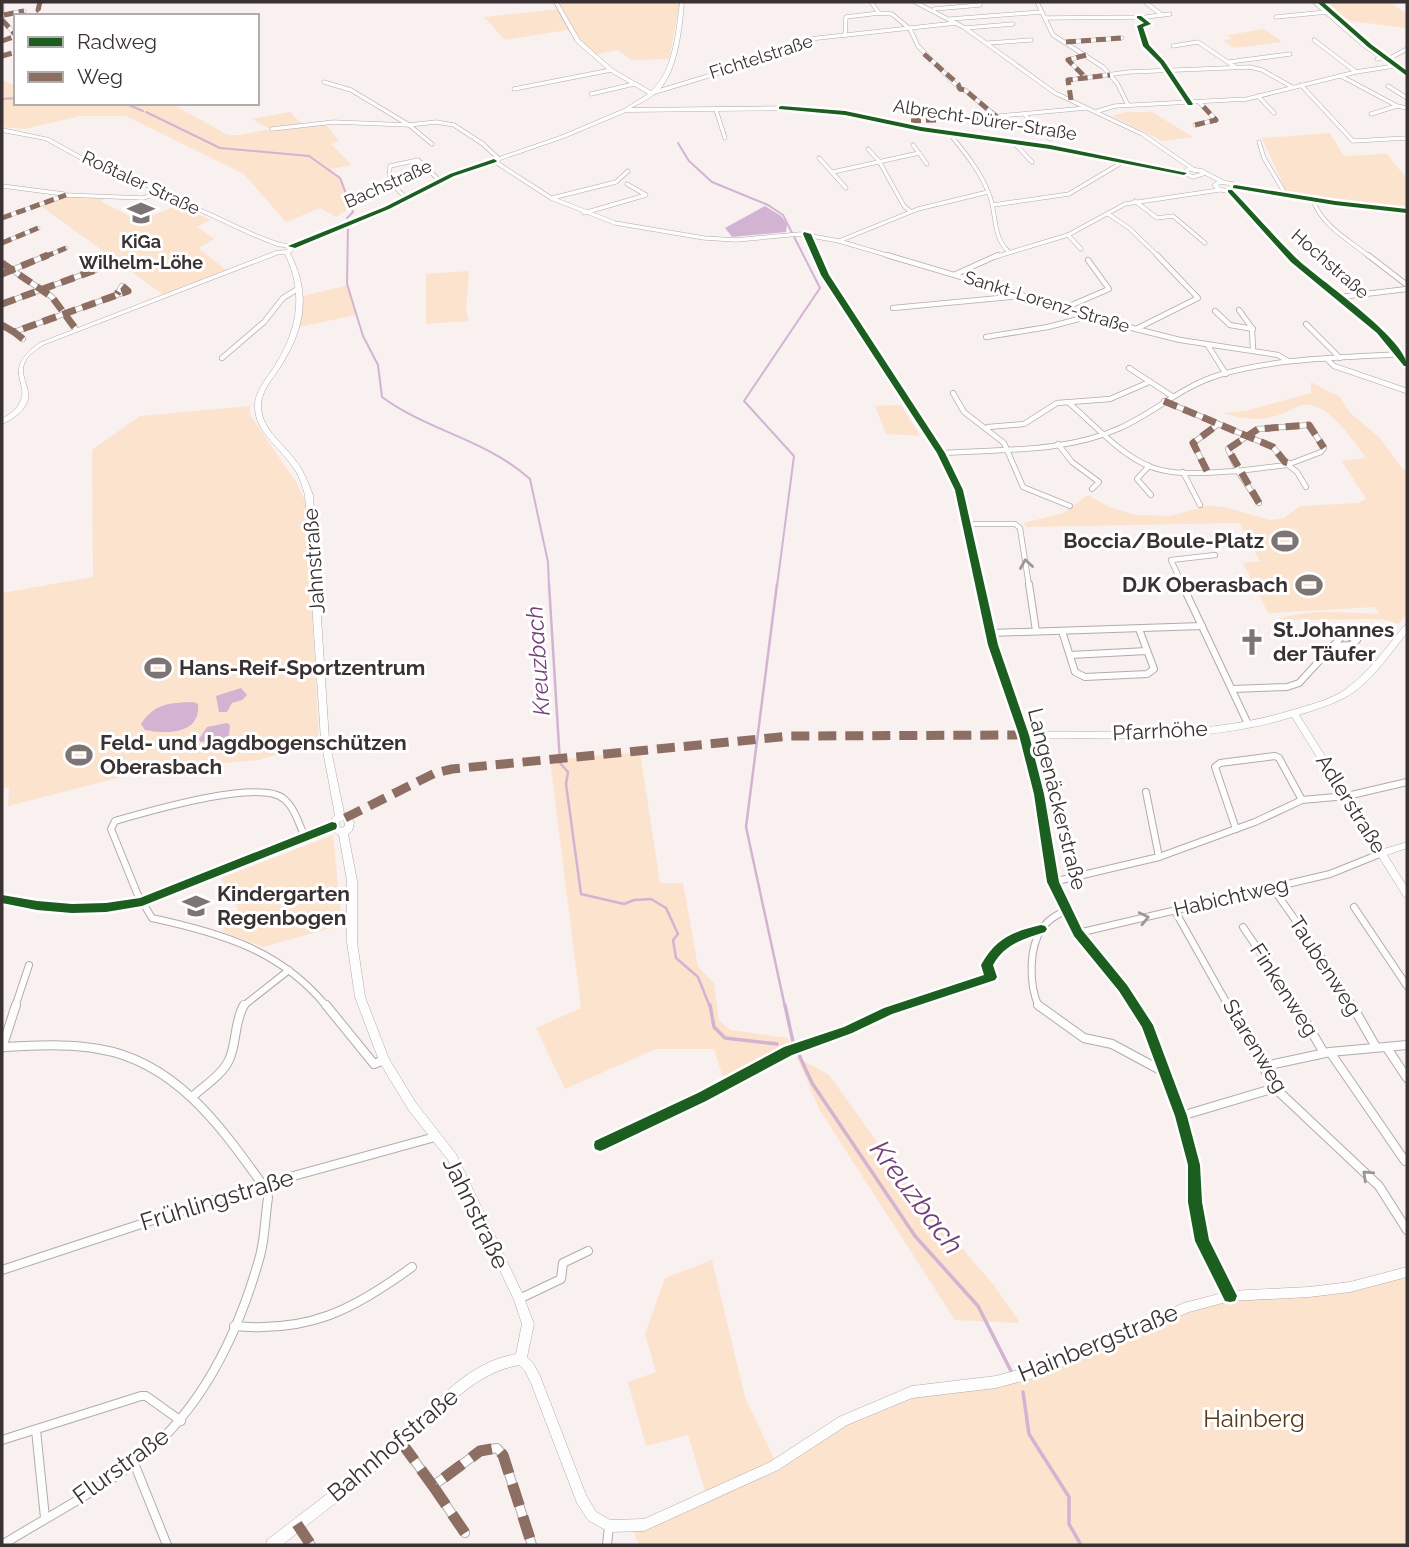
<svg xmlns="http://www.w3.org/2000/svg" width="1409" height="1547" font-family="Raleway,sans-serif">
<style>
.green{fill:#fbe3ce}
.water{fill:#d2b4d2}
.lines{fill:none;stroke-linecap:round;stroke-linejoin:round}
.stream-far2{stroke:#d2b4d2;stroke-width:2}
.stream-far1{stroke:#d2b4d2;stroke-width:2.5}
.stream{stroke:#d2b4d2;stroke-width:3.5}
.street-far3-casing{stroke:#b3abab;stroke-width:4.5}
.street-far2-casing{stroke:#b3abab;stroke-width:6}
.street-far1-casing{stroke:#b3abab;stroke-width:8}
.street-casing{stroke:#b3abab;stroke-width:10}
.secondary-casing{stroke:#b3abab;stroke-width:1}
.street-far3{stroke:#fefdfd;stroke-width:3.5}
.street-far2{stroke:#fefdfd;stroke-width:4.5}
.street-far1{stroke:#fefdfd;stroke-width:6}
.street{stroke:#fefdfd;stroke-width:8}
.secondary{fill:#fefdfd;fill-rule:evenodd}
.quiet-far3{stroke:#8d6e63;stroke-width:5;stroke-dasharray:10 5;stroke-linecap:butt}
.quiet-far2{stroke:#8d6e63;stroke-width:7;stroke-dasharray:14 7;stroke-linecap:butt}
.quiet-far1{stroke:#8d6e63;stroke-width:9;stroke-dasharray:18 9;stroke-linecap:butt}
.quiet{stroke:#8d6e63;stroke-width:11;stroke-dasharray:23 11;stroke-linecap:butt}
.cycleway-casing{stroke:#fff;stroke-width:5}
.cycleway{fill:#1b5e20;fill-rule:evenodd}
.oneway{stroke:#9c9898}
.labels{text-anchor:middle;stroke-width:6;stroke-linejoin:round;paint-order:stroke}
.far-street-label{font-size:18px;fill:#3a3232;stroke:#fff}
.far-poi-label{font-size:18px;font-weight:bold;fill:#3a3232;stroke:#fff}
.poi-label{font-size:21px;font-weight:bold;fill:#3a3232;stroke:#fff;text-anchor:start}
.street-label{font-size:21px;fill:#3a3232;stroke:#fff}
.water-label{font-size:23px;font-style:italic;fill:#723f77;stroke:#fff}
.near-street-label{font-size:24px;fill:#3a3232;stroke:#fff}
.near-park-label{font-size:24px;fill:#563917;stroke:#fff}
.near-water-label{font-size:28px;font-style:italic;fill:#723f77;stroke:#fff}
</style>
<rect width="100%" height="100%" fill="#f9f0f0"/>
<g class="green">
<polygon points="557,2 680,2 669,59 631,60 618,50 593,55 567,30 505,40 484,17 560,9"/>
<polygon points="1321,2 1389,2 1407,14 1407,28 1343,20"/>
<polygon points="1264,29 1282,42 1234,48 1223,41 1232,39 1228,35"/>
<polygon points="2,80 16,86 16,103 170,103 228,135 241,135 270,129 252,119 290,112 302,124 324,122 339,141 331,144 352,165 330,169 342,178 352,207 336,217 320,208 286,222 244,174 126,116 80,116 24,129 2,127"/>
<polygon points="1126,112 1152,112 1193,137 1162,141 1113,116"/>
<polygon points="1330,133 1344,156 1387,154 1407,179 1407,214 1349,208 1286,191 1262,138"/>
<polygon points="69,194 110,196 100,201 139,221 178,205 210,220 197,227 214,239 198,248 230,273 165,296 38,204"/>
<polygon points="469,271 466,310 469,321 426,324 426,274"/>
<polygon points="349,285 356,315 299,327 303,296"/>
<path d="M1311 382 1340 397 1350 413 1380 438 1401 467 1407 472V615L1398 624 1382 619 1276 620C1311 608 1344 613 1379 614L1375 607 1268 613 1243 563 1260 561 1239 523 1026 527 1024 523 1063 513 1088 495 1109 507 1136 515 1171 516 1206 506 1224 507 1270 520 1284 518 1300 506 1358 503 1366 499 1342 461 1366 458C1352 440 1339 417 1317 407 1302 400 1295 409 1282 414 1263 421 1242 420 1224 413L1245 411 1311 393Z"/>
<polygon points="901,405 920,436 886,434 875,406"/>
<polygon points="250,406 250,415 296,482 306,503 319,743 258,760 149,770 8,806 9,787 2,788 2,593 93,577 92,450 140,416"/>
<polygon points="640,752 660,883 683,883 698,967 714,983 719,1021 731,1030 788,1038 794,1050 726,1087 714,1049 656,1049 565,1089 536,1028 581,1008 550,760"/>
<polygon points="333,835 342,925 263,947 222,931 238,909 221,878"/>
<polygon points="797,1057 829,1075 908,1185 993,1284 1020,1323 955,1320 819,1109"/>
<polygon points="712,1260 745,1397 776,1463 892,1400 988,1388 1166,1322 1205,1300 1233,1291 1381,1284 1407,1277 1407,1545 639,1545 633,1529 707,1497 688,1435 646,1446 628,1382 656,1372 645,1334 665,1278"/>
</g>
<g class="water">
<polygon points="765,206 781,216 787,224 786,232 732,237 725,228"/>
<polygon points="241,688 247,695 242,700 232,703 227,712 219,712 216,696"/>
<path d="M193 702 198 704C201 735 166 734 145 730L141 724C155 703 170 703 193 702Z"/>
<polygon points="227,723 230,725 229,735 225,740 200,742 199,739 207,727"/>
</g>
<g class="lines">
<g class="stream-far2">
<polyline points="2,99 16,98"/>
<polyline points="124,103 143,111"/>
<polyline points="146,112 220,148 309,156 340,178 353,212 347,218"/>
<polyline points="678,143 689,161 712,182 768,205 783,215 820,288 744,401 794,456 777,586"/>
<path d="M348 225 347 284 363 336 378 365 382 397C428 431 487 440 530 479L548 562 549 586"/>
</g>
<g class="stream-far1">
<polyline points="549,584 560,763 568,772 566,784 581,894 624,904 634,900 651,899 666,908 678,934 673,940 676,958 698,977 710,1007"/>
<polyline points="777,584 746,827 785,1007"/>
</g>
<g class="stream">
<polyline points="710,1005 714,1027 725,1038 777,1044"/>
<polyline points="785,1005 793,1042 812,1083 915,1236 978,1306 1012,1373"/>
<polyline points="1023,1392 1029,1434 1069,1497 1069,1524 1081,1545"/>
</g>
<defs>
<g id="street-far3">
<polyline points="871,2 879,13 892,14 910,29 918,46 960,89 965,90 997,117"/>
<polyline points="915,2 965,28 1055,93 1142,134 1193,169"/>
<polyline points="1037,2 1053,35 1103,67 1117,83 1128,105"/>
<polyline points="1145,2 1162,15"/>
<polyline points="2,4 2,11"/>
<polyline points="934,9 980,5 980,2"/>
<polyline points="4,15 24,11"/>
<polyline points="1276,17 1327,12"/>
<polyline points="1045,18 1146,17 1170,14"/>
<polyline points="950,19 1042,12"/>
<polyline points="2,20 16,35"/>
<polyline points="965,28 1013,24"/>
<polyline points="845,36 846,17 879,13"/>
<polyline points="1314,40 1356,72"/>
<polyline points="2,41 16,36"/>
<polyline points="1066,42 1122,38"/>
<polyline points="988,43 1031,40"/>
<polyline points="1173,46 1198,42 1235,67"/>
<polyline points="1086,55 1068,60 1086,78"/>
<polyline points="1377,59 1390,58 1407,49"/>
<polyline points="1229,62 1290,54"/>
<polyline points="1341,76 1397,106 1407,108"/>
<polyline points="1068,80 1129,72 1250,67 1262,70 1292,87"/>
<polyline points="324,82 351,90 409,125 436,122 454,125 483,144 499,159"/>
<polyline points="1301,85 1353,141 1407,138"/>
<polyline points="1388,86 1407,98"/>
<polyline points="514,89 611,70"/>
<polyline points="652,93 761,60 809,39 956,23"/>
<polyline points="591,94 634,84"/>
<polyline points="1258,96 1274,113"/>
<polyline points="716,110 725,138"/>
<polyline points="1098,111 1115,106 1247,99 1356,72 1394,66"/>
<polyline points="1371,114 1397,106"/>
<polyline points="1025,115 1050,139"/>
<polyline points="978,118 1086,108"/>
<polyline points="1195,125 1216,120 1200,103"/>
<polyline points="272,129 334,122 409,125 432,144"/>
<path d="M953 134V138C967 155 981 173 989 194 997 213 992 236 1008 251"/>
<polyline points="1013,142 1032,162"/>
<polyline points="1259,142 1264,158 1286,195"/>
<polyline points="913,145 927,164"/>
<polyline points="868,149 879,161 904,206 910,211"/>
<polyline points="819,158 846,188"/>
<polyline points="494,161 551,198 615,223 704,238 736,240 800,234 839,241 893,257"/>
<polyline points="833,172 919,153"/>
<polyline points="2,186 64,194"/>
<polyline points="406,198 389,181 390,166 418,160 440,181"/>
<polyline points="552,198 616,182 628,171"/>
<path d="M1313 200C1322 226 1349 240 1370 257"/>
<polyline points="1135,201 1157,218 1173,216 1205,243"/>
<polyline points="993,205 1069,194 1126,160"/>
<polyline points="584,213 646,195 627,184"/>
<polyline points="1108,214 1129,228 1159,257"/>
<polyline points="2,218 66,195 143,198 162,192"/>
<polyline points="807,234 817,257"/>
<polyline points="1068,235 1081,249"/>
<polyline points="839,241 918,209 988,192"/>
<polyline points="2,243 38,228"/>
<polyline points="44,257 66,248"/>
<polyline points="995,257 1068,235 1125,204 1219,190"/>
</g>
<g id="street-far2">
<polyline points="816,255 825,275 941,453 959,490 980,586"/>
<polyline points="887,255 1136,329 1180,340 1278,355 1288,361"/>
<polyline points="1368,255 1407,285"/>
<polyline points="2,263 52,297 75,328"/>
<polyline points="2,274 48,255"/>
<polyline points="956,274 998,255"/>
<polyline points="1340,297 1407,289"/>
<polyline points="2,304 98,269 93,266 89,272"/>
<polyline points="1067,307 1109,289 1088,260"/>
<polyline points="893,308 1020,296"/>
<polyline points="1239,310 1252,328 1253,350"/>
<polyline points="1215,311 1230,325 1253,329"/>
<polyline points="1306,324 1340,358"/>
<polyline points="2,325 14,332"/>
<polyline points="1136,329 1198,298 1157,255"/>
<polyline points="986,337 1048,327 1094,315"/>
<polyline points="23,339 14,332 128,291 122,286 117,294"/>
<polyline points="1207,344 1226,374"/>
<polyline points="222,358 264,322 283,298 299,288"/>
<polyline points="1327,359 1334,366 1407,391"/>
<polyline points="1129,368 1172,396"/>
<polyline points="953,393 964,412 1004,443 1023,487 1070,506"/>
<polyline points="1164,401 1273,447 1285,462 1289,463"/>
<path d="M1069 403C1094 424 1120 455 1151 467 1177 477 1211 472 1238 471"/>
<polygon points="1309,425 1324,448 1321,452 1287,465 1238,471 1228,449 1258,429"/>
<polyline points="988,427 1024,424 1057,403 1110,399 1147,383"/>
<polyline points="1058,444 1072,462 1099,482 1092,489"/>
<path d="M941 453C1000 449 1065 453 1120 428 1154 413 1182 386 1219 375 1276 358 1339 358 1399 354"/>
<polyline points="1288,465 1297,472 1306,487"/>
<polyline points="1149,466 1137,479 1151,495"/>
<polyline points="1207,471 1193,443 1217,425"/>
<polyline points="1238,471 1259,503"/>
<polyline points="1183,472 1200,505"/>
<polyline points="967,524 1015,524 1020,528 1029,586"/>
<polyline points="1183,586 1171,560 1215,555"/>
</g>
<g id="street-far1">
<polyline points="980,584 993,645 1024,735 1039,794 1053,882 1078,933 1135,1007"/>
<polyline points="1029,584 1036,631"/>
<polyline points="1182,584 1248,724"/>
<polyline points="1062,631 1075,672 1085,677 1147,674 1154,669 1139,629"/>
<polyline points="990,633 1202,626"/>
<polyline points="1070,655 1147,651"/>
<polyline points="1232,689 1287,687 1299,683 1344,634 1357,640 1351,645 1333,646"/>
<polyline points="1146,792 1159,857"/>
<polyline points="1236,829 1215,767 1220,763 1275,756 1279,758 1302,800"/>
<path d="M305 837C299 825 295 808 284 799 260 778 146 812 115 821L111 829 137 893 152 918C221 933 281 950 327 1007"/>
<polyline points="1053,882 1159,857 1255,822 1302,800 1347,796 1407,782"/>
<polyline points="1272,887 1338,981 1353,1007"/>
<polyline points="2,899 72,908 106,908 142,902 332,826"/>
<polyline points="1354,907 1407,986"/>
<polyline points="1175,911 1229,1007"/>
<polyline points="1243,927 1297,1007"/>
<polyline points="1078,933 1330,874 1382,853"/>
<polyline points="15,1007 29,965"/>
<polyline points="242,1007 289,970"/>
<path d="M1039 1007C1029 986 1028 947 1043 927 1049 919 1056 915 1065 911"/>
</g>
<g id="street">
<polyline points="326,1005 374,1064 384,1060"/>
<polyline points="1038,1005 1084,1038 1112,1044 1164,1072"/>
<path d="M1134 1005C1161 1046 1183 1114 1193 1162 1199 1188 1193 1217 1203 1243 1210 1261 1221 1279 1230 1296"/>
<polyline points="1228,1005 1275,1088 1379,1186 1407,1230"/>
<polyline points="1296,1005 1324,1053"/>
<polyline points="1352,1005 1376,1047"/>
<path d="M2 1047C34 1046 67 1043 99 1049 178 1062 224 1131 267 1191L268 1198C265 1217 265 1238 260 1256 238 1335 200 1414 134 1463 93 1494 45 1518 2 1545"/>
<polyline points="2,1048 16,1005"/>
<polyline points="1387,1048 1407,1078"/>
<polyline points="1330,1052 1405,1161"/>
<polyline points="1265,1066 1330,1052 1407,1045"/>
<path d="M192 1097C204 1086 222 1075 229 1060 237 1043 234 1022 244 1005"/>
<polyline points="1181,1116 1275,1088"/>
<polyline points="2,1270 250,1188 435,1137"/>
<polyline points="519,1299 561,1279 563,1263 588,1251"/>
<path d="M234 1326C309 1333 353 1310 412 1267"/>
<polyline points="36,1430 45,1518"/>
<polyline points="2,1440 141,1396 146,1396 181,1421"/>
<polyline points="401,1442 433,1486 480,1451 497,1448 503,1455 532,1545"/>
<polyline points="134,1463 167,1545"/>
<polyline points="433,1486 465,1533"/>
<polyline points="297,1524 311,1545"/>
<polyline points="607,1545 609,1526"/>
</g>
<g id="secondary">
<path d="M554 2H558L580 40 613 69 651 91C674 71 676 31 680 2H684C682 28 678 70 659 90 651 98 641 103 631 108L796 106 845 111 936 130 1050 145 1183 171 1188 167 1202 169 1225 181 1233 182 1236 185 1335 201 1407 209V213L1335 205 1237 189 1233 191 1296 259 1382 330 1407 360V366L1405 365 1378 332 1292 261 1228 193 1217 191 1212 185 1217 181 1205 175 1193 179 1182 174 1050 149 936 134 845 115 796 110 626 112 564 138 454 176 389 209 295 247 293 251 290 253C312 295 304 331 279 369 271 381 260 393 261 408 263 431 284 444 296 461 304 471 308 483 313 495L329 740 344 813 351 816 354 823 352 831 348 834 357 881V942L365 997 389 1059 416 1103 456 1154 523 1295 534 1324 527 1357 533 1363 540 1376 586 1495 596 1512 610 1520 644 1519 770 1462 839 1417 912 1386 996 1376 1036 1365 1184 1303 1230 1291 1309 1287 1350 1282 1407 1267V1277L1350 1292 1309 1297 1230 1301 1189 1312 1037 1377 996 1388 912 1398 847 1425 778 1470 644 1531 609 1532 588 1520 577 1503 531 1383 525 1371 519 1365C469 1374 440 1417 403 1448 364 1482 322 1513 282 1545H266L267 1540C310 1507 353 1475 395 1440 433 1407 464 1363 516 1354L522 1324 514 1300 448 1160 408 1109 380 1063 355 997 347 942V881L339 835C329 831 328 822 335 815L321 740 305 495C302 485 299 474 292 466 279 447 256 432 255 408 254 393 264 382 272 370 297 333 305 295 285 254H279L43 345C38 349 30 353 26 360 19 371 26 380 28 392 31 407 14 419 2 424V419C8 415 15 411 19 404 32 383 0 372 39 343L276 251 286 250 289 248 277 246 252 236 136 182 92 166 45 140 2 132V128L49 138 96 164 140 180 256 234 280 243 291 244 385 207 450 174 560 136 624 109 648 94 609 71 576 42ZM1189 171 1201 173 1193 175 1188 173ZM1221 184 1229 185 1232 188 1229 189 1221 188 1218 185ZM344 820 345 826 341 828 339 826V822Z"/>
<polygon points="1312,2 1317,2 1367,45 1407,74 1407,77 1363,47"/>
<path d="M1407 625V633C1389 655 1371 683 1346 697 1331 705 1314 710 1299 715L1384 849 1407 842V848L1387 855 1407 887V898L1404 897 1292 717C1206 744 1113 737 1024 738L1020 735 1024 732C1115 731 1208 737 1296 709 1313 704 1332 699 1346 689 1369 672 1386 648 1404 626Z"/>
</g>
</defs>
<use href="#street-far3" class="street-far3-casing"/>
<use href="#street-far2" class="street-far2-casing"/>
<use href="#street-far1" class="street-far1-casing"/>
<use href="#street" class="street-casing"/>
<use href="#secondary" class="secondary-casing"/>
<use href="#street-far3" class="street-far3"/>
<use href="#street-far2" class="street-far2"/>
<use href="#street-far1" class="street-far1"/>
<use href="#street" class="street"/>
<use href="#secondary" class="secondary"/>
<g class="quiet-far3">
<polyline points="40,2 38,10 43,16"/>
<polyline points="4,15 24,11"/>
<polyline points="2,20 16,35"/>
<polyline points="2,41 16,36"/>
<polyline points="1066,42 1122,38"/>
<polyline points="924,54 958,84 960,89 965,90 997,117"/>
<polyline points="1086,55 1068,60 1086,78"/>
<polyline points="2,56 16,52"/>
<polyline points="1071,100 1068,80 1110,75"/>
<polyline points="911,121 978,118"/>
<polyline points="1195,125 1216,120 1200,103"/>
<polyline points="2,218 66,195"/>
<polyline points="2,243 38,228"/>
<polyline points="44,257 66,248"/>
</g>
<g class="quiet-far2">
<polyline points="2,263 52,297 75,328"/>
<polyline points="2,274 48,255"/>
<polyline points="2,304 98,269 93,266 89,272"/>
<polyline points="2,325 14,332"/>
<polyline points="23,339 14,332 128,291 122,286 117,294"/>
<polyline points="1164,401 1273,447 1285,462 1294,464"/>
<polyline points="1207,471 1193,443 1217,425"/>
<polyline points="1259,503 1228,449 1258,429 1309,425 1324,448"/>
</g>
<polyline class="quiet-far1" points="345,818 435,773 452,769 791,736 1024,735"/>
<g class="quiet">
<polyline points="401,1442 433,1486 480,1451 497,1448 503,1455 532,1545"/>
<polyline points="433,1486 465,1533"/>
<polyline points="297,1524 311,1545"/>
</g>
<defs>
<g id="cycleway">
<polygon points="1317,2 1323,2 1372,45 1407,71 1407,76 1368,47"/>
<polygon points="1137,16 1141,16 1151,24 1143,27 1149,45 1164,61 1193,104 1192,105 1188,105 1160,63 1143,46 1137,26 1144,23 1137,18"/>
<polygon points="781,106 845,111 921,127 1050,145 1187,173 1184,175 1050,149 921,131 845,115 779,109 779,107"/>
<polygon points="494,159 497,161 496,162 454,176 389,209 295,248 288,246 385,207 450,174"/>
<polygon points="1235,185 1335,201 1407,209 1407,213 1335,205 1233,188 1233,186"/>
<path d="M1228 190H1232C1253 212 1274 236 1296 258 1318 279 1407 339 1407 366H1404L1377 333 1291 262 1228 192Z"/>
<polygon points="804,232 811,234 829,275 945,453 963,490 998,645 1029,735 1044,794 1059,882 1082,930 1127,985 1153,1025 1187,1116 1200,1165 1202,1202 1209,1240 1237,1296 1235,1301 1230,1302 1225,1301 1195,1241 1188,1202 1188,1165 1175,1116 1142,1027 1119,991 1074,936 1047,882 1034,794 1019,735 988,645 955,490 937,453 821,275 803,234"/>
<polygon points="332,822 336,823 337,826 336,829 142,906 106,912 72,913 37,910 2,903 2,895 37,901 72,904 106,903 140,898"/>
<path d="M1041 925 1045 926 1047 929 1045 932C1023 939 1005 944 993 965L997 977 995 980 892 1014 852 1033 792 1055 706 1101 605 1149 600 1151 595 1149 594 1145 595 1141 698 1093 784 1047 844 1027 884 1008 984 975 981 965C996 938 1012 932 1041 925Z"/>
</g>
</defs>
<use href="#cycleway" class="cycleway-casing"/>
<use href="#cycleway" class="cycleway"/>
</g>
<defs><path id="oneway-chevron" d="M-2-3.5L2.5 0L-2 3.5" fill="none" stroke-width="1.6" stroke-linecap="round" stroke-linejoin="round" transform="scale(1.75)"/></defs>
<g class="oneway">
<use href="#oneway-chevron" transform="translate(1026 564) rotate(-99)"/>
<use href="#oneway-chevron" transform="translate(1144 918) rotate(-13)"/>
<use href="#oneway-chevron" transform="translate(1367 1175) rotate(-137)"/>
</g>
<defs>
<symbol id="school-bare" viewBox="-9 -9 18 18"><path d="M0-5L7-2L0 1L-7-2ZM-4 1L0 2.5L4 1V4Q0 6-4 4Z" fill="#7d7474" stroke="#fff" stroke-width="2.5" paint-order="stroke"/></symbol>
<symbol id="stadium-bare" viewBox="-9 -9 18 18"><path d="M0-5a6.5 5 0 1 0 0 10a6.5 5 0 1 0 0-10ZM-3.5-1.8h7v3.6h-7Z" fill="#7d7474" stroke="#fff" stroke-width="2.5" paint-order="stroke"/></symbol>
<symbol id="church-bare" viewBox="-9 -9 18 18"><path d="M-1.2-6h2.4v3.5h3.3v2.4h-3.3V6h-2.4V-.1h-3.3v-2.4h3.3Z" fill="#7d7474" stroke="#fff" stroke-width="2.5" paint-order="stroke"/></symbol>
</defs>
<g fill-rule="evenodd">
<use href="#school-bare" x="122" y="194" width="38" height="38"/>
<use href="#stadium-bare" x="1266" y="522" width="38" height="38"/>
<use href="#stadium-bare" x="1290" y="566" width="38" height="38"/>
<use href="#church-bare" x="1233" y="623" width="38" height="38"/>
<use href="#stadium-bare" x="139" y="649" width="38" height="38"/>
<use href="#stadium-bare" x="60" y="736" width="38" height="38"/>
<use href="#school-bare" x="177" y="887" width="38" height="38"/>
</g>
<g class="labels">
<g class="far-street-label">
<text transform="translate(761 57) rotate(-18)" y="6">Fichtelstraße</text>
<text transform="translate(985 120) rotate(9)" y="6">Albrecht-Dürer-Straße</text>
<text transform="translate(141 183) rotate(25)" y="6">Roßtaler Straße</text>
<text transform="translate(388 184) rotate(-24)" y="6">Bachstraße</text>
<text transform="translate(1330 264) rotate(41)" y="6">Hochstraße</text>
<text transform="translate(1047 302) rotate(17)" y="6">Sankt-Lorenz-Straße</text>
</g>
<g class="far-poi-label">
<text x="141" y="248">KiGa<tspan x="141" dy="21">Wilhelm-Löhe</tspan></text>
</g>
<g class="poi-label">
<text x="1264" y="548" text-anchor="end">Boccia/Boule-Platz</text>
<text x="1288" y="592" text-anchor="end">DJK Oberasbach</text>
<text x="1273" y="637">St.Johannes<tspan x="1273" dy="24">der Täufer</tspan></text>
<text x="179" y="675">Hans-Reif-Sportzentrum</text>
<text x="100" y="750">Feld- und Jagdbogenschützen<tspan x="100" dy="24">Oberasbach</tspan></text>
<text x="217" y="901">Kindergarten<tspan x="217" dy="24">Regenbogen</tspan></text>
</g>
<g class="street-label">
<text transform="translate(314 561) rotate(-94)" y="7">Jahnstraße</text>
<text transform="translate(1160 731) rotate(-3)" y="7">Pfarrhöhe</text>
<text transform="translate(1057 799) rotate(76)" y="7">Langenäckerstraße</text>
<text transform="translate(1351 804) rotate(58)" y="7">Adlerstraße</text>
<text transform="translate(1231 897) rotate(-13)" y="7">Habichtweg</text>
<text transform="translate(1325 966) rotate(57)" y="7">Taubenweg</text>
<text transform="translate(1284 990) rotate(57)" y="7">Finkenweg</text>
<text transform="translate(1255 1046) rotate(59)" y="7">Starenweg</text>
</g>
<g class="water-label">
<text transform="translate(538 661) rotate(-94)" y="8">Kreuzbach</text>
</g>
<g class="near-street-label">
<text transform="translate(217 1200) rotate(-17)" y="8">Frühlingstraße</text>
<text transform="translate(476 1213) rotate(64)" y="8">Jahnstraße</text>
<text transform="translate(1098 1343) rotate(-22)" y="8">Hainbergstraße</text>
<text transform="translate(393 1445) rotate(-40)" y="8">Bahnhofstraße</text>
<text transform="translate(121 1466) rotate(-36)" y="8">Flurstraße</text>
</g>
<g class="near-park-label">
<text x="1254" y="1427">Hainberg</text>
</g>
<g class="near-water-label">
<text transform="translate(917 1197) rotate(53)" y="10">Kreuzbach</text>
</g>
</g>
<rect width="1409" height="1547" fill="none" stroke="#3a3232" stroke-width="7"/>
<rect x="14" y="14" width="245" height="91" fill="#ffffff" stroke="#b0adad" stroke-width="2"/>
<rect x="28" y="37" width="35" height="10" fill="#1b5e20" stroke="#b0adad" stroke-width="2"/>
<text x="77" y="49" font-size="21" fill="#3a3232">Radweg</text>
<rect x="28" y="72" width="35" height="10" fill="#8d6e63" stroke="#b0adad" stroke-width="2"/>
<text x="77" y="84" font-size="21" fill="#3a3232">Weg</text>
</svg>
